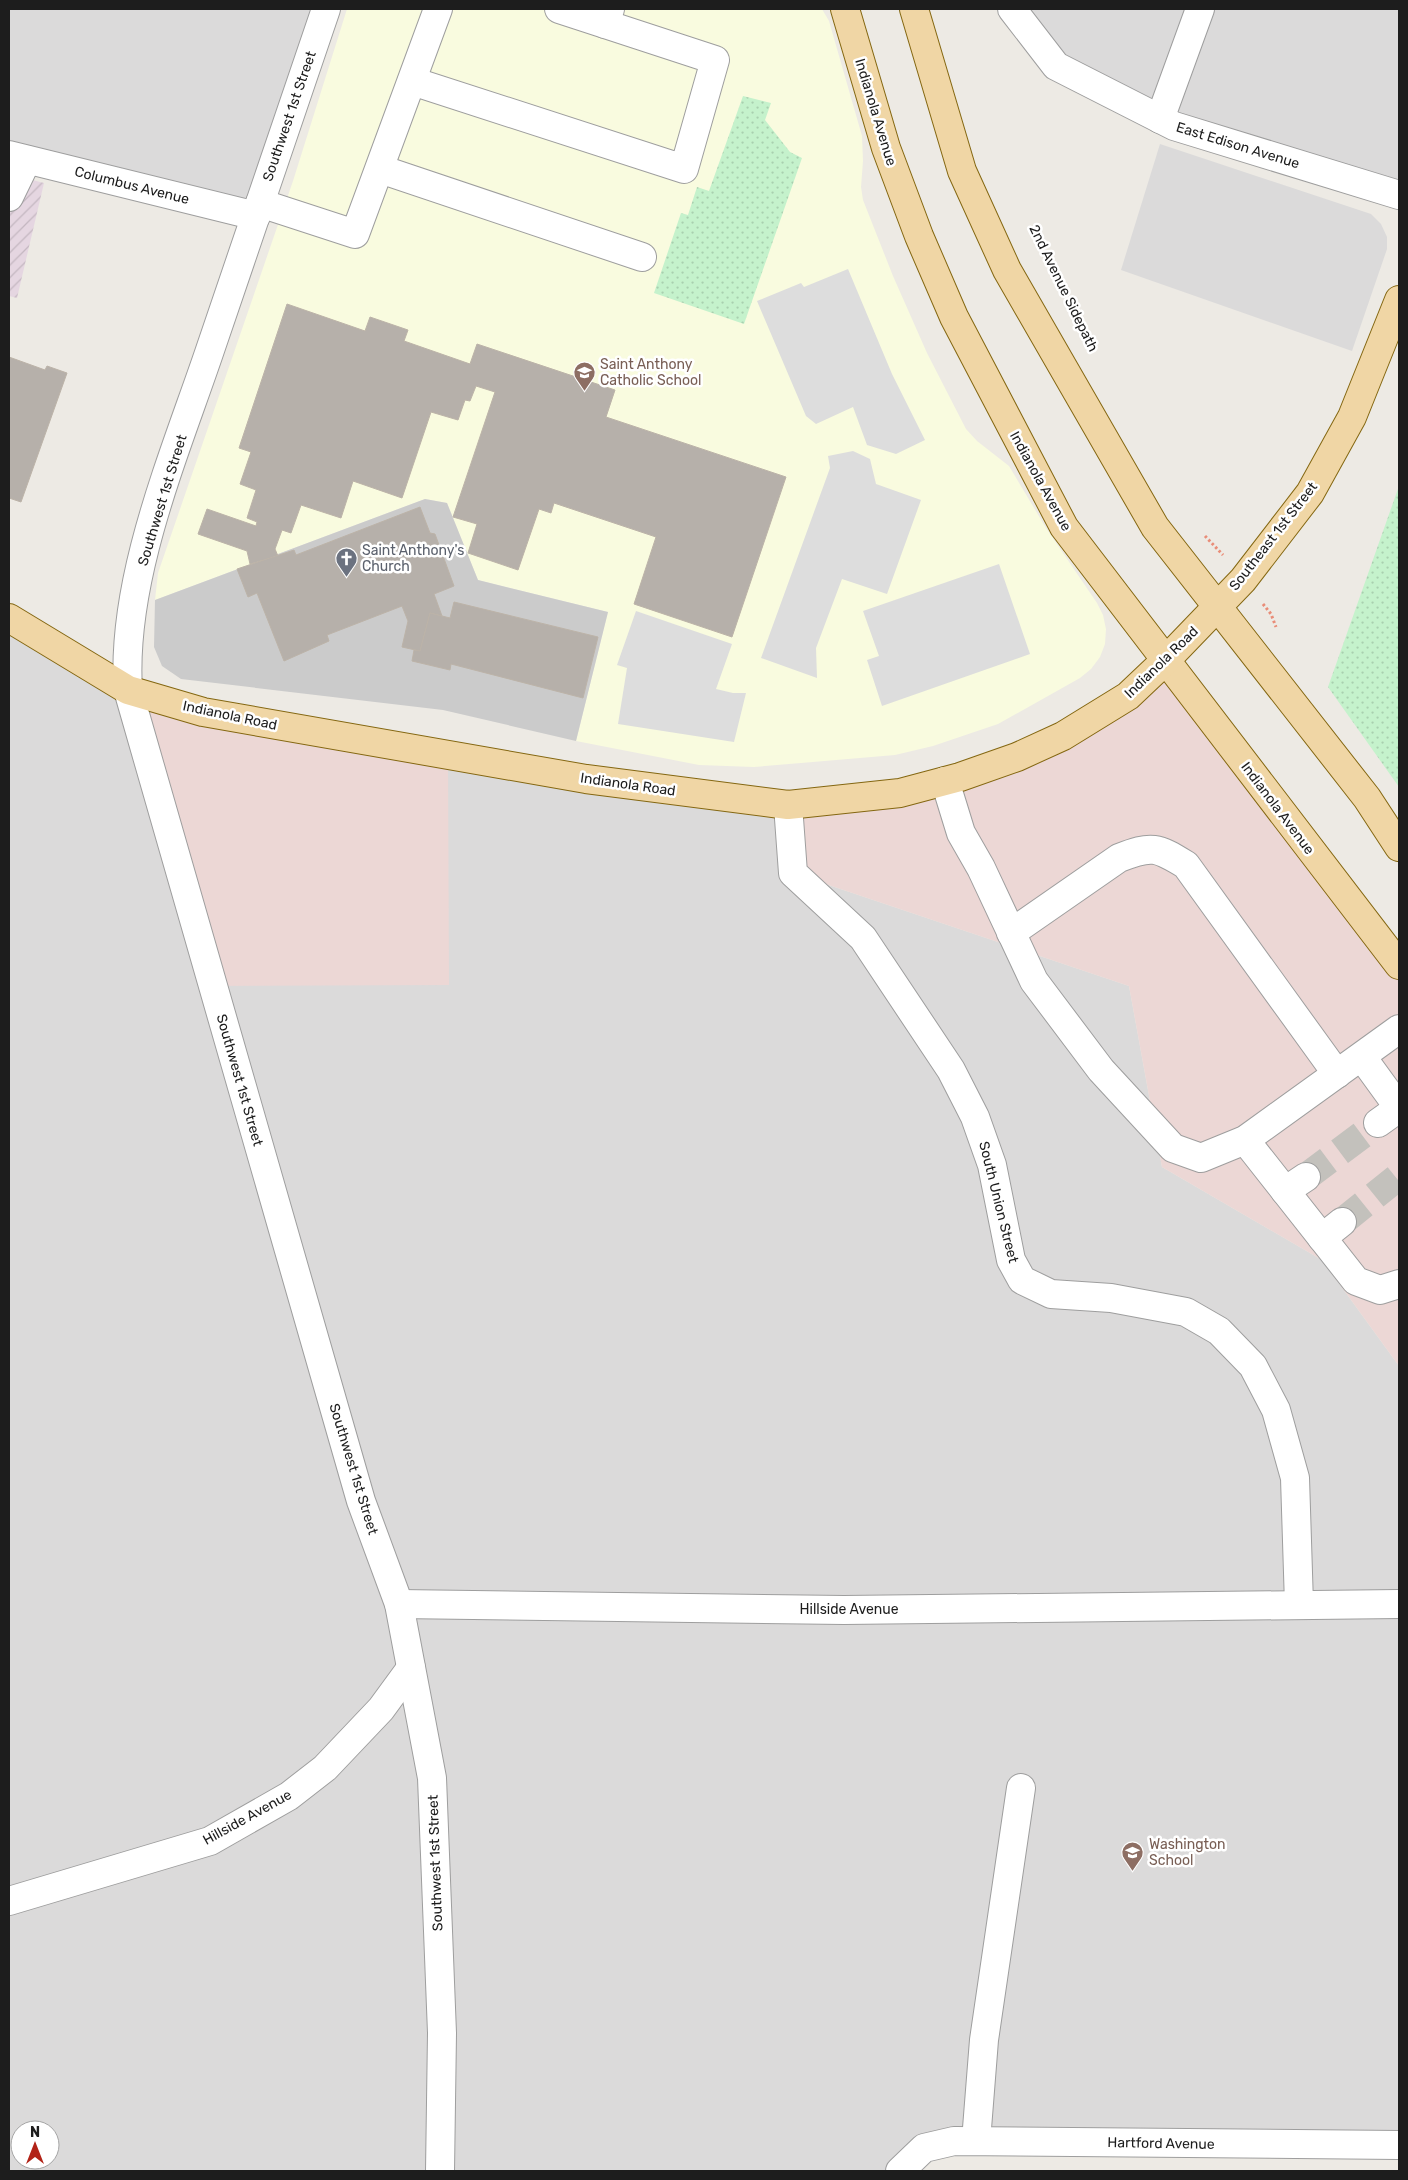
<svg xmlns="http://www.w3.org/2000/svg" width="1408" height="2180" font-family="Rubik,sans-serif">
<style>
.residential{fill:#dbdada;fill-rule:evenodd}
.commercial{fill:#ecd7d5}
.industrial{fill:url(#industrial-furrows)}
.education{fill:#f9fbdf}
.religious{fill:#cbcbcb}
.park{fill:url(#park-dots)}
.parking{fill:#ddd}
.building{fill:#b6b0aa;stroke:#bcb3a8}
.lines{fill:none;stroke-linecap:round;stroke-linejoin:round}
.minor-tunnel{stroke:#c3c1bc;stroke-width:28;stroke-dasharray:28 14;stroke-linecap:butt}
.minor-casing{stroke:#9e9e9e;stroke-width:30}
.major-casing{stroke:#846711;stroke-width:30}
.path{stroke:#e98d78;stroke-width:3;stroke-dasharray:2.5 2.5;stroke-linecap:butt}
.minor{stroke:#fff;stroke-width:28}
.major{stroke:#f0d6a5;stroke-width:28}
.labels{text-anchor:middle;stroke-width:5;stroke-linejoin:round;paint-order:stroke}
.street-label{font-size:14px;fill:#1d1d1d;stroke:#fff}
.education-label{font-size:14px;fill:#785e54;stroke:#fff;text-anchor:start}
.worship-label{font-size:14px;fill:#5b616d;stroke:#fff;text-anchor:start}
</style>
<defs>
<pattern id="industrial-furrows" width="10" height="10" patternUnits="userSpaceOnUse" patternTransform="scale(1.25)"><rect width="10" height="10" fill="#e5d6e1"/><path d="M-1 1l2-2M0 10L10 0M9 11l2-2" fill="none" stroke="#c4b7c1"/></pattern>
<pattern id="park-dots" width="8" height="8" patternUnits="userSpaceOnUse" patternTransform="scale(1.25)"><rect width="8" height="8" fill="#c5f2cc"/><path d="M2 2h.1M6 6h.1" fill="none" stroke="#a9cfaf" stroke-width="1.8" stroke-linecap="round"/></pattern>
</defs>
<rect width="100%" height="100%" fill="#edeae4"/>
<g class="residential">
<polygon points="9,9 326,9 256,216 9,155"/>
<polygon points="1012,9 1399,9 1399,195 1174,126 1056,66"/>
<polygon points="1160,144 1371,214 1381,224 1387,237 1387,249 1352,351 1121,270"/>
<path d="M9 618 128 690 448 755 788 805 793 873 1129 986 1162 1167 1322 1260 1399 1366V2145L954 2141 900 2171H9ZM20 2130H50V2160H20Z"/>
</g>
<g class="commercial">
<polygon points="1166,660 1399,965 1399,1366 1322,1260 1162,1167 1129,986 793,873 788,805 1017,757"/>
<polygon points="128,690 448,755 449,985 207,986"/>
</g>
<polygon class="industrial" points="9,174 44,183 17,298 9,296"/>
<polygon class="education" points="347,9 822,9 829,21 862,136 863,161 861,187 863,200 893,276 927,353 966,429 977,441 1009,466 1046,528 1097,603 1103,615 1106,629 1105,644 1100,657 1091,669 1080,678 998,724 933,746 895,755 754,767 699,765 576,741 608,612 478,580 447,503 425,499 155,600 158,573 293,181"/>
<polygon class="religious" points="425,499 447,503 478,580 608,612 576,741 443,710 181,679 162,666 154,647 155,600"/>
<g class="park">
<polygon points="743,96 771,103 765,120 790,152 802,158 744,324 654,293 681,213 688,215 697,187 709,191"/>
<polygon points="1399,486 1399,787 1328,687"/>
</g>
<g class="parking">
<polygon points="848,269 892,374 925,440 896,454 867,445 853,407 816,424 806,416 757,301 801,283 804,287"/>
<polygon points="853,451 870,459 876,484 921,500 887,594 842,579 816,648 817,678 761,658 830,468 828,456"/>
<polygon points="999,564 1030,654 882,706 867,660 879,656 863,611"/>
<polygon points="636,611 732,644 716,689 733,693 746,693 734,742 618,724 627,668 617,665"/>
</g>
<g class="building">
<polygon points="287,304 365,331 370,317 408,330 404,341 470,364 477,344 615,390 606,417 786,477 732,637 634,604 656,537 554,503 551,513 539,509 518,570 468,553 477,524 453,517 495,392 476,386 470,401 465,400 458,420 431,412 402,498 353,481 341,518 301,505 291,533 282,530 275,549 278,556 250,564 247,551 198,534 207,509 256,526 257,522 247,518 256,490 240,484 251,452 239,448"/>
<polygon points="9,357 45,370 47,366 67,373 21,502 9,498"/>
<polygon points="420,507 430,533 435,534 454,586 434,594 442,616 430,613 420,651 402,647 408,621 402,606 327,635 329,641 284,661 257,593 248,597 237,569 294,550 296,555"/>
<polygon points="454,602 598,637 583,698 451,664 450,670 412,661 414,650 420,651 430,613 450,618"/>
</g>
<g class="lines">
<g class="minor-tunnel">
<polyline points="1306,1177 1378,1123"/>
<polyline points="1342,1222 1399,1176"/>
</g>
<defs>
<g id="minor">
<path d="M326 9C287 124 248 238 209 353 174 456 121 579 128 690L361 1501 399 1604 432 1778 442 2033 440 2171"/>
<polyline points="559,9 605,24 610,9"/>
<polyline points="1012,9 1056,66 1174,126 1399,195"/>
<polyline points="412,81 684,169 715,60 605,24"/>
<polyline points="1160,119 1200,9"/>
<polyline points="9,155 256,216"/>
<polyline points="380,169 642,257"/>
<polyline points="9,197 27,160"/>
<polyline points="260,203 355,234 438,9"/>
<polyline points="945,781 961,833 981,868 1034,981 1101,1070 1173,1148 1201,1158 1245,1140 1399,1029"/>
<polyline points="788,805 793,873 863,938 951,1070 975,1117 992,1165 1011,1260 1022,1280 1051,1294 1111,1298 1186,1312 1219,1331 1253,1366 1276,1410 1295,1478 1299,1604"/>
<path d="M1011 933 1119 858C1152 845 1157 847 1186 865L1337 1074"/>
<polyline points="1362,1057 1399,1108 1378,1123"/>
<polyline points="1245,1140 1356,1281 1380,1290 1399,1284"/>
<polyline points="1285,1191 1306,1177"/>
<polyline points="1322,1238 1342,1222"/>
<polyline points="399,1604 844,1610 1399,1604"/>
<polyline points="9,1901 210,1841 289,1796 325,1768 381,1709 411,1668"/>
<polyline points="976,2141 984,2040 1021,1788"/>
<polyline points="900,2171 924,2148 954,2141 1399,2145"/>
</g>
<g id="major">
<polyline points="845,9 886,148 919,236 954,317 1064,527 1399,965"/>
<polyline points="914,9 962,171 1007,270 1155,527 1367,798 1399,847"/>
<polyline points="9,618 128,690 203,712 586,779 788,805 900,793 960,777 1017,757 1063,736 1128,696 1166,660 1243,580 1310,493 1352,417 1399,300"/>
</g>
</defs>
<use href="#minor" class="minor-casing"/>
<use href="#major" class="major-casing"/>
<g class="path">
<polyline points="1205,536 1223,555"/>
<polyline points="1263,604 1271,614 1276,627"/>
</g>
<use href="#minor" class="minor"/>
<use href="#major" class="major"/>
</g>
<defs>
<symbol id="school-pin" viewBox="-11 -11 22 30"><path d="M0 17L-7.5 6A9.5 9.5 0 1 1 7.5 6Z" fill="#8d6e63" stroke="#fff"/><path d="M0-5L7-2L0 1L-7-2ZM-4 1L0 2.5L4 1V4Q0 6-4 4Z" fill="#fff"/></symbol>
<symbol id="church-pin" viewBox="-11 -11 22 30"><path d="M0 17L-7.5 6A9.5 9.5 0 1 1 7.5 6Z" fill="#6b7280" stroke="#fff"/><path d="M-1.2-6h2.4v3.5h3.3v2.4h-3.3V6h-2.4V-.1h-3.3v-2.4h3.3Z" fill="#fff"/></symbol>
</defs>
<g fill-rule="evenodd">
<use href="#school-pin" x="572" y="360" width="25" height="34"/>
<use href="#church-pin" x="334" y="546" width="25" height="34"/>
<use href="#school-pin" x="1120" y="1840" width="25" height="34"/>
</g>
<g class="labels">
<g class="street-label">
<text transform="translate(876 112) rotate(73)" y="5">Indianola Avenue</text>
<text transform="translate(289 116) rotate(-71)" y="5">Southwest 1st Street</text>
<text transform="translate(1238 145) rotate(17)" y="5">East Edison Avenue</text>
<text transform="translate(132 185) rotate(14)" y="5">Columbus Avenue</text>
<text transform="translate(1064 288) rotate(64)" y="5">2nd Avenue Sidepath</text>
<text transform="translate(1041 481) rotate(61)" y="5">Indianola Avenue</text>
<text transform="translate(162 500) rotate(-73)" y="5">Southwest 1st Street</text>
<text transform="translate(1273 536) rotate(-52)" y="5">Southeast 1st Street</text>
<text transform="translate(1161 662) rotate(-44)" y="5">Indianola Road</text>
<text transform="translate(230 715) rotate(12)" y="5">Indianola Road</text>
<text transform="translate(628 784) rotate(8)" y="5">Indianola Road</text>
<text transform="translate(1278 808) rotate(53)" y="5">Indianola Avenue</text>
<text transform="translate(240 1080) rotate(74)" y="5">Southwest 1st Street</text>
<text transform="translate(999 1202) rotate(76)" y="5">South Union Street</text>
<text transform="translate(354 1469) rotate(73)" y="5">Southwest 1st Street</text>
<text x="849" y="1614">Hillside Avenue</text>
<text transform="translate(247 1817) rotate(-29)" y="5">Hillside Avenue</text>
<text transform="translate(435 1863) rotate(-92)" y="5">Southwest 1st Street</text>
<text transform="translate(1161 2143) rotate(1)" y="5">Hartford Avenue</text>
</g>
<g class="education-label">
<text x="600" y="369">Saint Anthony<tspan x="600" dy="16">Catholic School</tspan></text>
<text x="1149" y="1849">Washington<tspan x="1149" dy="16">School</tspan></text>
</g>
<g class="worship-label">
<text x="362" y="555">Saint Anthony's<tspan x="362" dy="16">Church</tspan></text>
</g>
</g>
<rect width="1408" height="2180" fill="none" stroke="#1d1d1d" stroke-width="20"/>
<g transform="translate(35 2145)"><circle r="24" fill="#ffffff" stroke="#a5a5a5"/>
<path d="M0-4L9 19L0 12L-9 19Z" fill="#b22317"/>
<text y="-8" font-size="14" font-weight="bold" text-anchor="middle" fill="#1d1d1d">N</text>
</g>
</svg>
